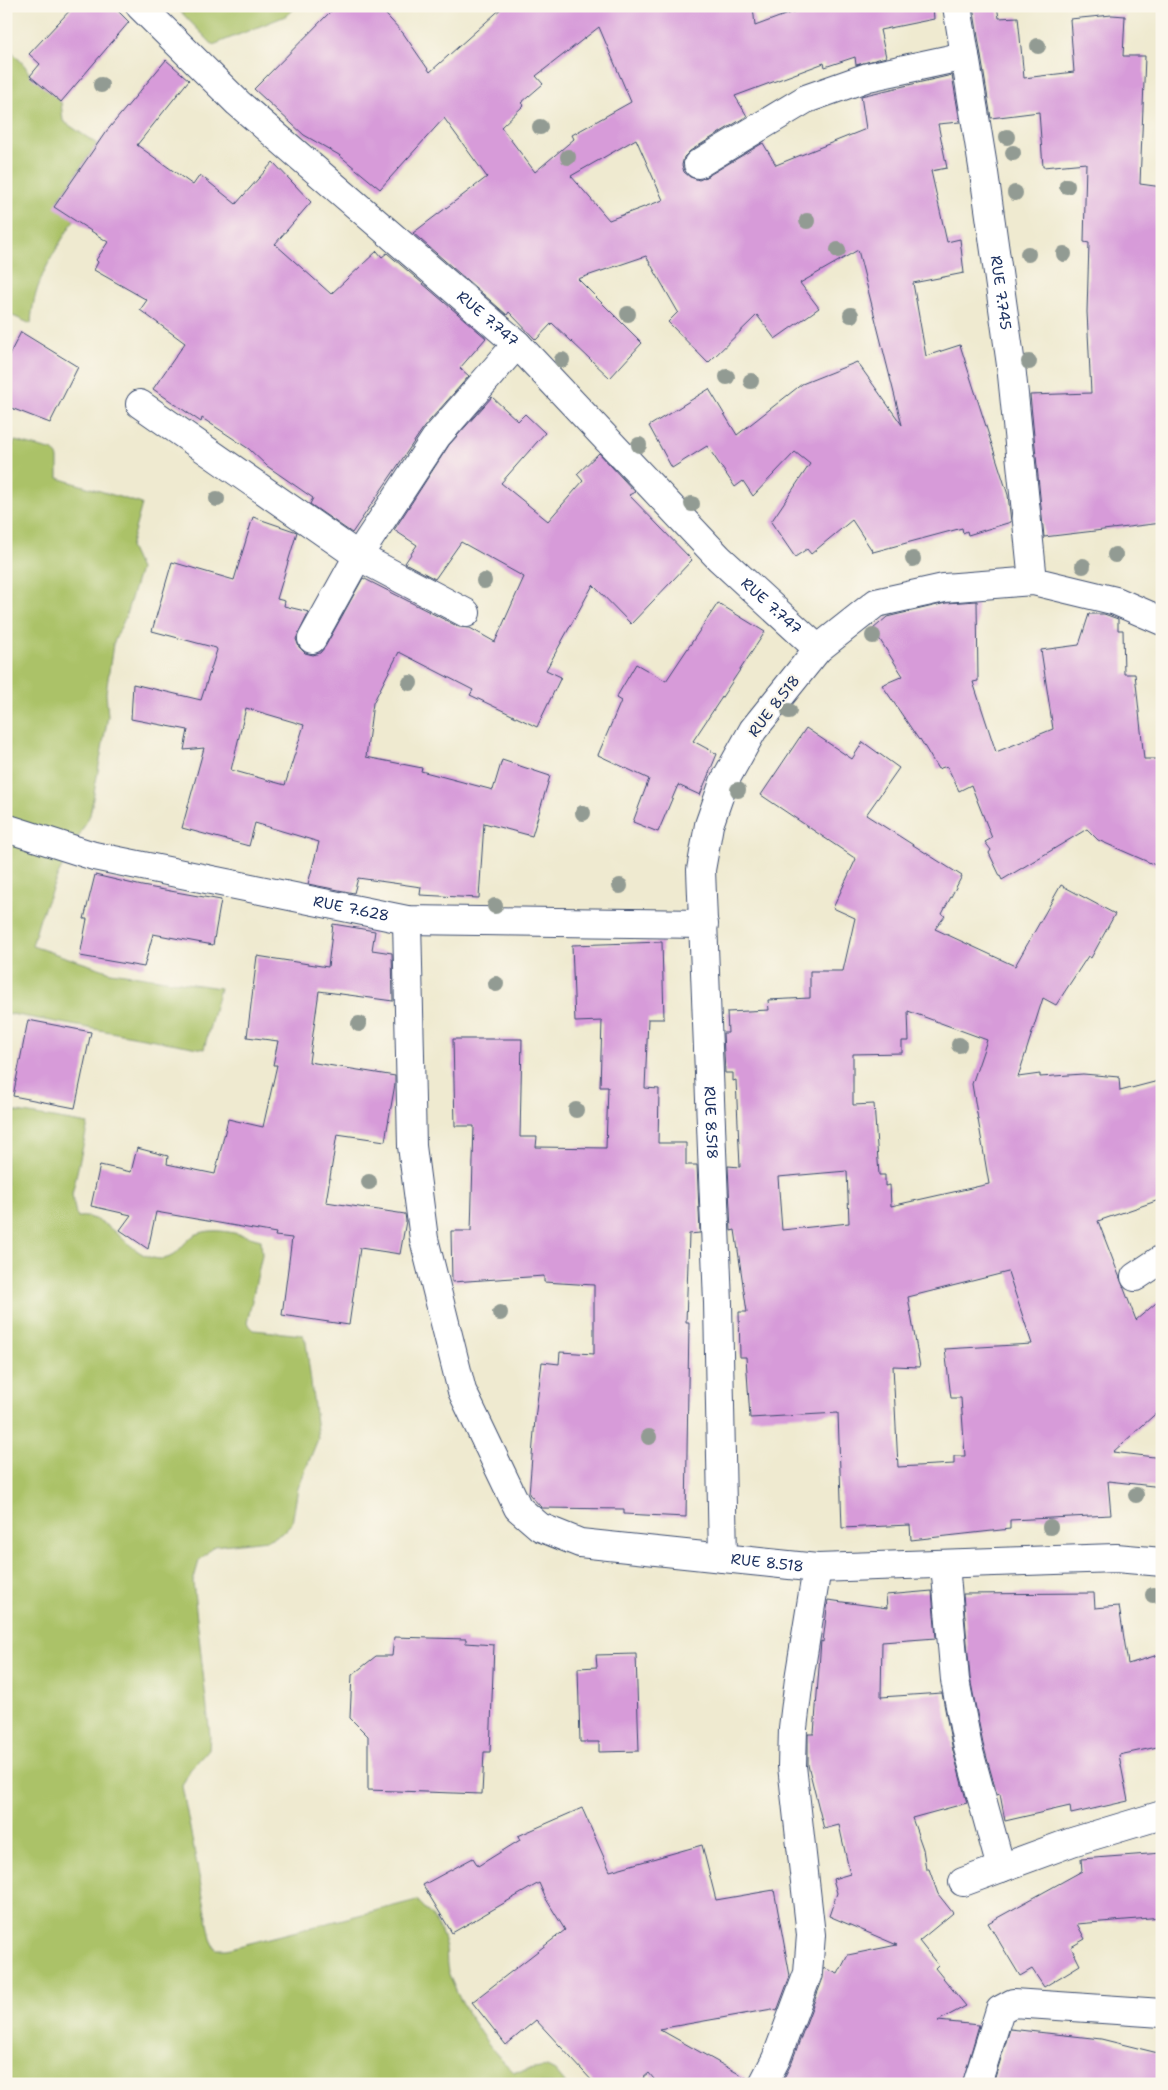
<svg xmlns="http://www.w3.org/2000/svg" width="1168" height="2090" font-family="'Shantell Sans',sans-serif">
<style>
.green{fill:#abc267;stroke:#637862}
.building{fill:#d79bd9;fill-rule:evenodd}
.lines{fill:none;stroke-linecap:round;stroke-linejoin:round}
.minor-casing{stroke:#3b4b6f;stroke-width:30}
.minor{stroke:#fff;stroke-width:28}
.tree{fill:#929b93}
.labels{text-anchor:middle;stroke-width:4.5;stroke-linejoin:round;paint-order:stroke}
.street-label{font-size:15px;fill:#1b2f5e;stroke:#fbf7ec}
</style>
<rect width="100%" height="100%" fill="#fbf7ec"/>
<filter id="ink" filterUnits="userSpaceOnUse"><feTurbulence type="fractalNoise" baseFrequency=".02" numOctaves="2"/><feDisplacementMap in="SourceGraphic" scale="10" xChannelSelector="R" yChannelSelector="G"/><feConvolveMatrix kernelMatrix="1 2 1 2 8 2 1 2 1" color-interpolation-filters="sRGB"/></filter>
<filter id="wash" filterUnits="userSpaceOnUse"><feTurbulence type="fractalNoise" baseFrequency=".0096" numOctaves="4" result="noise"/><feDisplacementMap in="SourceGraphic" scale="20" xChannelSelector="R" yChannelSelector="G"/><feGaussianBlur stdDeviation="1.12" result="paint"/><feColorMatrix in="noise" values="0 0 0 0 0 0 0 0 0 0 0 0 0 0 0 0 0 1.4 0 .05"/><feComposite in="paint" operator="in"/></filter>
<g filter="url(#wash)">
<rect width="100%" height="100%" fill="#efead0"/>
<g class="green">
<polygon points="175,6 297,6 288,15 213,45"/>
<path d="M6 45 25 66 30 75 61 102 63 121 97 144 58 200 74 220C53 255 33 282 31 324L6 313Z"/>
<polygon points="15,441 54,451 58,458 58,478 142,504 130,547 140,569 125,618 113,644 106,693 108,716 90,815 58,875 40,918 32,946 111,972 220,988 204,1049 6,1013 6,451 9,452"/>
<path d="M6 1110 88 1124 72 1194 76 1215 78 1217C108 1213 128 1253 153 1258 178 1264 180 1241 197 1234 218 1226 241 1235 261 1240L262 1255 247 1323 254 1330 303 1335 306 1342 318 1439 298 1488 292 1523 281 1534 267 1540 214 1546 199 1561 193 1582 210 1736 209 1749 190 1770 182 1786 211 1939 216 1949H227L417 1900C429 1912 441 1926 445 1944 448 1954 445 1964 449 1974 461 2007 488 2049 514 2072L547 2067 555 2071 566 2084H6Z"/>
</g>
<g id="blocks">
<g class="building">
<polygon points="74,6 113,6 129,22 61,102 30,76 40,64 29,54"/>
<path d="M336 6H378L403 33 430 72 504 6H753L755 26 809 6H933L934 19 880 30 886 57 856 65 855 57 825 67 824 63 735 96 747 116 690 151 684 157 682 165 684 172 690 177 699 180 706 177 763 143 776 165 866 129 861 96 952 75 960 122 938 124 947 168 931 171 947 242 960 239 964 273 913 283 926 356 960 345 1008 495 1011 522 968 535 967 531 963 533 962 528 873 552 852 520 811 554 807 549 795 557 771 522 810 464 795 452 753 496 743 481 735 487 707 446 672 468 649 426 709 389 737 435 802 384 857 362 902 425 858 250 800 283 819 308 775 339 757 315 708 363 668 322 678 312 646 256 578 279 642 343 610 378 552 323 536 340 509 312 507 315 413 233 487 177 444 118 380 189 339 155 304 135 254 89ZM599 27 631 102 572 135 574 139 535 172 501 127 524 105 521 103 543 84 536 76ZM636 139 663 200 609 220 571 176Z"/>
<polygon points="973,6 997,6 999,18 1018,17 1024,78 1074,72 1070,19 1112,15 1125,16 1123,56 1145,56 1140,184 1162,187 1162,523 1044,537 1030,395 1091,393 1087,312 1089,243 1084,242 1086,163 1043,167 1039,112 991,118"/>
<polygon points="166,60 189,80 137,145 193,185 200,175 236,204 273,162 311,202 275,244 331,294 377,251 382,257 387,253 486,338 460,368 469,376 424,427 352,533 310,504 313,498 267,466 249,449 202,418 201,422 153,389 185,343 140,310 147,300 94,270 98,262 96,260 108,242 54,207 105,133"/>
<polygon points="21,332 78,367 50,423 6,406 6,361"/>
<path d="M492 397 518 421 525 414 545 433 501 483 548 521 583 481 577 474 599 453 635 492 629 495 692 560 631 624 593 585 546 670 561 677 537 727 470 695 473 690 399 652 373 703 366 757 422 768 421 771 493 790 502 760 550 776 532 836 484 823 479 898 420 895 421 887 358 878 354 893 308 884 319 842 255 823 249 846 182 828 204 748 184 750 188 730 131 719 133 684 201 700 217 650 216 648 152 631 172 562 234 580 253 517 297 532 277 599 285 601 284 606 309 612 296 639 299 647 305 653 313 655 320 653 325 647 363 578 459 627 470 628 495 642 524 577 461 542 435 579 405 563 417 545 394 530 449 445ZM246 708 304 725 285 785 231 770Z"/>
<polygon points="977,601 978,681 973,682 996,752 1053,729 1041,650 1079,645 1089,614 1104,614 1118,619 1118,630 1123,630 1124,674 1135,674 1144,759 1162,759 1162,868 1098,840 1087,829 1002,880 989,853 991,850 985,842 992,838 971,785 959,791 947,766 938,769 920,739 919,740 882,685 903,676 873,629 887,617 895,615 946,603"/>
<polygon points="718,603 765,632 693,741 717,754 700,795 678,785 658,832 633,822 649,779 598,755 621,701 616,698 636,664 666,681"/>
<path d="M806 728 852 759 863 742 899 768 866 815 962 876 942 914 945 916 935 929 1015 966 1061 885 1115 914 1091 958 1088 956 1056 1005 1043 998 1018 1077 1040 1074V1077L1083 1074 1119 1077 1120 1091 1162 1080V1199L1098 1221 1136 1320 1162 1298V1408L1113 1452 1162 1458V1487L1108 1481 1111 1515 1010 1520V1529L911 1540 910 1525 842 1528 838 1413 750 1418 746 1357H740L739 1312H747L735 1230 731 1231 728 1166 740 1167 736 1080 733 1081V1073H725L723 1033H728L727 1012 769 1010 768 1000 810 998V971H843L855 918 833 908 856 859 761 795ZM908 1011 987 1040 972 1084 989 1184 891 1206 890 1185 885 1186V1175H879L874 1104 853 1105V1054L902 1053V1041H909ZM847 1171 849 1223 782 1230 778 1177ZM1008 1272 1032 1344 945 1349 951 1398H961L965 1456H954V1464L898 1467 893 1366 920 1367 908 1297Z"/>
<polygon points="95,875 142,886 221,900 213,945 153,934 144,967 80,956 87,919 84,919"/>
<polygon points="333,924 375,931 372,950 392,953 393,1001 319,991 309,1062 395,1076 395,1084 385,1141 337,1134 326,1202 405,1214 406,1221 400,1254 360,1248 349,1325 282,1315 292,1238 275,1236 276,1233 156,1212 148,1249 120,1230 131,1215 91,1206 100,1165 131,1172 137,1148 168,1156 167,1164 215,1174 228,1119 263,1127 277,1065 273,1065 278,1041 247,1037 257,956 328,967"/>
<polygon points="662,942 664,1019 648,1019 645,1088 659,1089 658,1143 686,1143 686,1165 697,1165 700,1233 689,1234 686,1322 689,1322 686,1517 624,1514 624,1509 542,1508 529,1494 535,1419 542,1362 559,1364 560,1352 594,1354 594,1285 544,1282 544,1276 452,1282 451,1231 471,1231 474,1126 455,1126 453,1039 522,1039 520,1137 537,1137 536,1147 606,1148 608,1087 600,1087 602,1021 575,1022 572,945"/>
<polygon points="28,1020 91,1032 75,1108 13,1096"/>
<polygon points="932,1591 936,1638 882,1642 881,1697 942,1693 953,1751 967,1803 912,1818 923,1849 926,1869 929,1869 938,1894 953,1913 919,1941 938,1965 935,1968 966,2006 938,2021 979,2025 962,2084 781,2084 791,2064 823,1978 824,1968 838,1974 848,1955 897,1945 829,1916 837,1893 833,1879 850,1874 839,1825 824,1829 808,1765 808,1734 814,1734 821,1641 823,1642 828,1600 887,1608 886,1595"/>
<polygon points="1094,1593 1095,1608 1119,1606 1128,1664 1158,1655 1162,1671 1162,1746 1119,1755 1128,1801 1071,1814 1070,1806 1005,1821 1000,1794 997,1795 983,1744 970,1678 963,1594"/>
<polygon points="394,1637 466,1639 466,1643 494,1645 490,1752 484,1752 482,1794 368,1790 368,1736 350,1718 352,1675 376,1656 392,1656"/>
<polygon points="636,1654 639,1751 599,1752 599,1742 580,1742 578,1668 597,1667 596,1655"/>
<polygon points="582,1808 610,1871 702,1845 716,1900 774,1890 790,1976 777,2011 772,2009 659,2029 748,2079 748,2084 658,2084 649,2073 636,2084 595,2084 536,2020 506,2045 472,2002 565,1930 546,1899 539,1883 452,1933 423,1885 473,1858 478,1866 520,1840 518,1836"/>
<polygon points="1162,1853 1162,1917 1077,1924 1085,1939 1071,1947 1080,1965 1044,1987 1032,1969 1020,1976 988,1923 1082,1871 1081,1859"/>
<polygon points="1010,2029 1101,2039 1162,2054 1162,2084 993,2084"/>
</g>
</g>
</g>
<g filter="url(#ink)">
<use href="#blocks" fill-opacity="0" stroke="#3b4b6f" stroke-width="1"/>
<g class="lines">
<defs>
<g id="minor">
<path id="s1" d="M140 6 238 103 517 344 719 558 818 649"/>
<path id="s2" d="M957 6 984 173 1011 365 1033 581"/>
<polyline points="698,164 806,99 868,77 965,56"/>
<polyline points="140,404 358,556 466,613"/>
<path id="s3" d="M1162 621 1116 601 1033 581 944 588 876 603 818 649 753 730 724 782 709 825 701 870 718 1303 723 1558 817 1568 1116 1558 1162 1562"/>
<polyline points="312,639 358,556 437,436 517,344"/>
<path id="s4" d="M6 828 94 856 407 920 704 924"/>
<polyline points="407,920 412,1146 424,1239 462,1391 518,1508 540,1527 580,1543 723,1558"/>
<polyline points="1135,1277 1162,1259"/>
<polyline points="945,1564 955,1680 968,1748 1001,1868"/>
<polyline points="963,1882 1072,1842 1162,1815"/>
<polyline points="763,2084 776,2059 808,1973 811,1935 792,1766 793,1728 799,1679 817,1568"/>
<polyline points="977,2084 1000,2010 1013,2003 1162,2013"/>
</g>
</defs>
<use href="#minor" class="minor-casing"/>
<use href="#minor" class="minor"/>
</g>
<g class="tree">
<circle cx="1038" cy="46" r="8"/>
<circle cx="101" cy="85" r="8"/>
<circle cx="540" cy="127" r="8"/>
<circle cx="1007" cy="137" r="8"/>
<circle cx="1013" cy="153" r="8"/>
<circle cx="568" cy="157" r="8"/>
<circle cx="1067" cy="186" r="8"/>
<circle cx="1015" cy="193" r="8"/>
<circle cx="807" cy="221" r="8"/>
<circle cx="838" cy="250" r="8"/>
<circle cx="1028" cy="254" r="8"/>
<circle cx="1064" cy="254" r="8"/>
<circle cx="628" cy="314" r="8"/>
<circle cx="851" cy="315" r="8"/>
<circle cx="562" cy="360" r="8"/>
<circle cx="1029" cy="362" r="8"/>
<circle cx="727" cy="377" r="8"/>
<circle cx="751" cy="381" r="8"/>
<circle cx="639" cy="445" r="8"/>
<circle cx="217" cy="499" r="8"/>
<circle cx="692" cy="504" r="8"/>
<circle cx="1115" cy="555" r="8"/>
<circle cx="913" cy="559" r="8"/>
<circle cx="1083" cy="566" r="8"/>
<circle cx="484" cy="581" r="8"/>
<circle cx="873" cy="636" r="8"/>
<circle cx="410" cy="683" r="8"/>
<circle cx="789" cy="711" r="8"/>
<circle cx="738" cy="790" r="8"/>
<circle cx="583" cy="813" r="8"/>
<circle cx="620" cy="886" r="8"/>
<circle cx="495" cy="906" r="8"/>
<circle cx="496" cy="984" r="8"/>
<circle cx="359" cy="1024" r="8"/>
<circle cx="959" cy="1045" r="8"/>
<circle cx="576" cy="1110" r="8"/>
<circle cx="369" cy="1182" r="8"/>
<circle cx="500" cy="1313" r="8"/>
<circle cx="649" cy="1437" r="8"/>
<circle cx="1136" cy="1495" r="8"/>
<circle cx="1050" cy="1527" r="8"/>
<circle cx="1153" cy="1595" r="8"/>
</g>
</g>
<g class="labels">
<g class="street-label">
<text dy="5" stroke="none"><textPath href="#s2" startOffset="290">RUE 7.745</textPath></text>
<text dy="5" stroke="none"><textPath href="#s1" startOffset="468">RUE 7.747</textPath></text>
<text dy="5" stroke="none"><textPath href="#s1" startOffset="872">RUE 7.747</textPath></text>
<text transform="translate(774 706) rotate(-52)" y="5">RUE 8.518</text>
<text dy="5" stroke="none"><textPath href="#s4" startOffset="355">RUE 7.628</textPath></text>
<text dy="5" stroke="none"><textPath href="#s3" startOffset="876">RUE 8.518</textPath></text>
<text dy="5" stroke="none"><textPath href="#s3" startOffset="1356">RUE 8.518</textPath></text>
</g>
</g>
<rect width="1168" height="2090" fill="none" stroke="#fbf7ec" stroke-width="25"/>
</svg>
